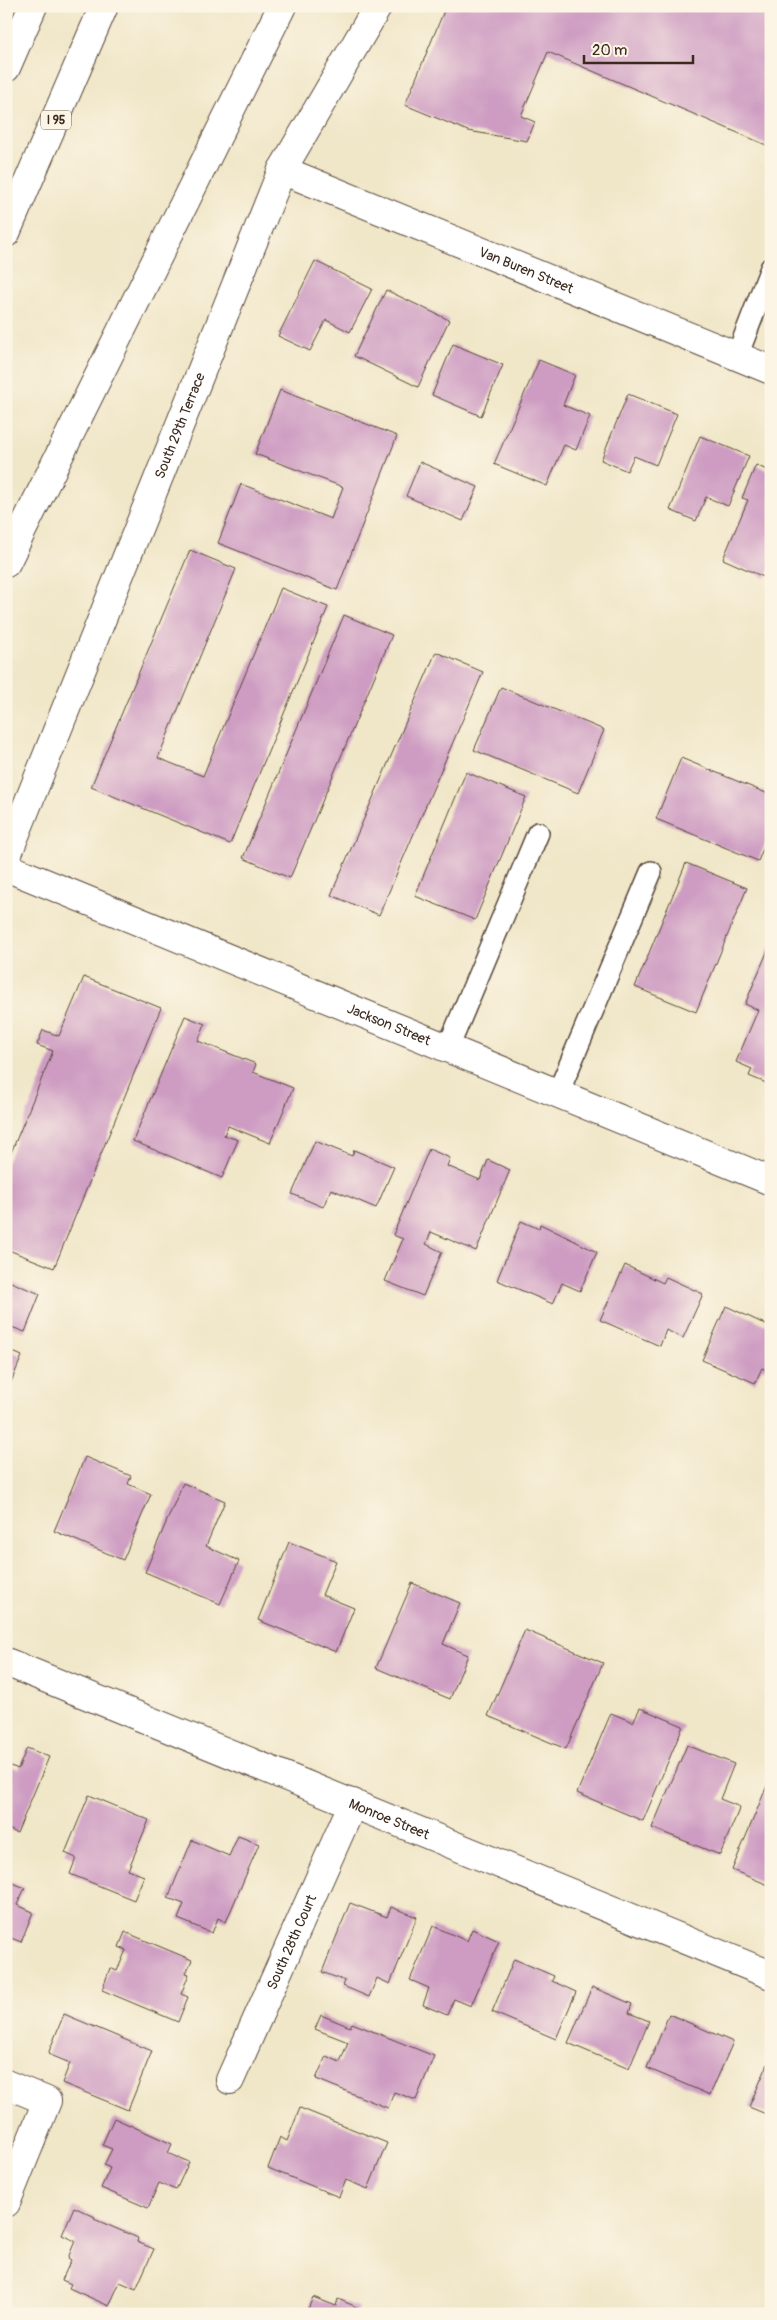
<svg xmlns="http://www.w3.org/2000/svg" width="777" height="2320" font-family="Pangolin,sans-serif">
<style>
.building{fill:#ce9cc2}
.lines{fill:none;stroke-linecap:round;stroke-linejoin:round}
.service-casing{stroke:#564638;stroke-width:24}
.minor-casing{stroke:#564638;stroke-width:30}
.motorway-casing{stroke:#564638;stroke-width:30}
.service{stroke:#fff;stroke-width:21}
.minor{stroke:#fff;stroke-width:28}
.motorway{stroke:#fff;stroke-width:28}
.labels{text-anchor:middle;stroke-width:5;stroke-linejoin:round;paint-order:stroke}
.shield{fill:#fcf5e5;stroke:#75675a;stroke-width:1}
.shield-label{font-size:12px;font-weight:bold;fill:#3b2a1e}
.street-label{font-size:14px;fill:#3b2a1e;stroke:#fcf5e5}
</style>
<rect width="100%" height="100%" fill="#fcf5e5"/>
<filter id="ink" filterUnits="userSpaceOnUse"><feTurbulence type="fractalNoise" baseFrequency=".02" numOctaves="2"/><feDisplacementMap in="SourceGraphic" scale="10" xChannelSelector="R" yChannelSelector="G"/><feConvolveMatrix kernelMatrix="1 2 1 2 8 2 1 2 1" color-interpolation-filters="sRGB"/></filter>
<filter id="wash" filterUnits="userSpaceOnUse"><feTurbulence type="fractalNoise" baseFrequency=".0096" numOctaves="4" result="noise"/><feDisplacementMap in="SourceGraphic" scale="20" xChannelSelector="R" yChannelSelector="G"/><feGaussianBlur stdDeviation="1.12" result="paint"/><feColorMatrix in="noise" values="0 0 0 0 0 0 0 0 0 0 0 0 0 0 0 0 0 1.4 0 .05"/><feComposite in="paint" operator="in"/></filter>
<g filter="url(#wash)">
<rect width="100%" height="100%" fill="#f0e6c8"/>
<g id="blocks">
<g class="building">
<polygon points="446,6 755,6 771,13 771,147 548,52 521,116 535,122 527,141 468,131 405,105"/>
<polygon points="315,261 372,289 350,332 326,320 310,351 278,336"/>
<polygon points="386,290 449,320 418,387 354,356"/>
<polygon points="453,344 503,365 481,416 432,395"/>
<polygon points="539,360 575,375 563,405 590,416 576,450 564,445 547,486 494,464"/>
<polygon points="280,390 397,436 337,590 218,543 241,484 331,519 343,487 255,454"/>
<polygon points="628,394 677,414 656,465 634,456 627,471 601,460"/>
<polygon points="700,436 749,456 728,506 706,497 696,521 670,510"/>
<polygon points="420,462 478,487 463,521 406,496"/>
<polygon points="756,465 771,472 771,567 766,578 723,559 748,500 742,498"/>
<polygon points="190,550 236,569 158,758 203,776 281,588 328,607 230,844 91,787"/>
<polygon points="344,615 392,635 290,878 243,858"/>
<polygon points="436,652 483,672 379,915 331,895"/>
<polygon points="501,687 604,730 578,793 474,750"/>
<polygon points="681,758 771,795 771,830 758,861 656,819"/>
<polygon points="466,772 526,797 475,920 415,896"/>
<polygon points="686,863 747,888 696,1012 635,987"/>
<polygon points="771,943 771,1085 749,1076 752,1069 736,1062 758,1010 745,1004"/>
<polygon points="84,977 161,1008 54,1268 6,1249 6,1165 53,1051 37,1045 43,1030 59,1036"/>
<polygon points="185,1016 205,1024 198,1041 256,1064 253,1072 293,1088 270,1143 228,1126 224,1135 238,1140 222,1178 133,1141"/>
<polygon points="315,1141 352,1156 354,1150 394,1167 376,1208 331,1189 323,1207 292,1194"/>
<polygon points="429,1149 450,1158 447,1166 480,1180 488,1160 510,1170 476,1251 431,1232 426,1244 442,1252 423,1296 385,1281 403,1239 393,1235"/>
<polygon points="521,1221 539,1229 540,1224 597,1252 580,1291 562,1283 553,1304 497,1280"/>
<polygon points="625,1265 663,1283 666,1277 703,1294 683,1338 666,1330 660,1346 600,1320"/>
<polygon points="6,1280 40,1294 25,1332 6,1325"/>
<polygon points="726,1306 771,1327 771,1372 762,1368 755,1383 702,1360"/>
<polygon points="6,1349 22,1356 6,1394"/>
<polygon points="85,1457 131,1476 128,1484 151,1494 123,1560 54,1531"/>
<polygon points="183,1483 225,1501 206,1546 239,1561 220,1604 145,1572"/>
<polygon points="289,1542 336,1561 322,1595 354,1608 336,1652 258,1620"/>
<polygon points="412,1583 460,1603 443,1644 468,1655 450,1699 376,1668"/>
<polygon points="525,1630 603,1663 566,1749 488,1716"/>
<polygon points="640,1708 683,1726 643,1821 577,1793 611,1713 633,1722"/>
<polygon points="687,1745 734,1764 720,1799 740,1807 720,1855 652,1828"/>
<polygon points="27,1748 49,1757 17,1833 6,1828 6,1764 18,1769"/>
<polygon points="771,1776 771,1886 732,1870"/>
<polygon points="89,1795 149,1820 128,1870 144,1876 134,1900 70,1874 76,1858 65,1853"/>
<polygon points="238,1836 259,1844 226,1922 218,1918 212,1933 178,1919 184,1904 168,1898 192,1840 229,1856"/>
<polygon points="6,1880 25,1888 17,1905 33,1912 21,1942 6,1936"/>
<polygon points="350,1903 387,1917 391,1907 417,1917 390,1984 377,1978 369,1997 343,1986 345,1981 322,1972"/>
<polygon points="433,1926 467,1941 472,1929 499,1941 471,2006 454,1999 447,2015 423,2005 429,1988 410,1980"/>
<polygon points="125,1932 192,1960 186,1973 189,1974 181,1994 188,1997 178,2022 102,1990 110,1968 117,1971 126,1950 119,1947"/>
<polygon points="514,1959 554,1976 552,1981 576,1992 556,2039 492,2012"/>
<polygon points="592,1987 632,2004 629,2013 649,2021 629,2069 568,2043"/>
<polygon points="64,2014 152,2051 128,2110 62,2083 70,2063 48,2054"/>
<polygon points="669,2014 733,2042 710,2095 647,2068"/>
<polygon points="321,2015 350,2027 352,2023 434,2056 416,2100 394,2092 388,2108 316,2079 326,2056 340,2062 348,2042 315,2029"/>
<polygon points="771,2057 771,2116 749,2107"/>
<polygon points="300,2108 387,2143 368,2189 346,2180 339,2197 268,2168 280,2137 287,2141"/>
<polygon points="114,2118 172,2144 168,2153 189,2162 176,2190 159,2183 148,2208 101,2188 110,2168 104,2165 112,2149 102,2145"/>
<polygon points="74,2207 95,2217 94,2219 138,2238 137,2242 154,2249 136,2289 120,2282 109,2306 69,2288 71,2284 62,2280 71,2260 68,2258 75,2241 62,2235"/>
<polygon points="313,2297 336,2306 338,2299 359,2308 356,2314 306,2314"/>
</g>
</g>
</g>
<g filter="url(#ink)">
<use href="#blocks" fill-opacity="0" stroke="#564638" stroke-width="1"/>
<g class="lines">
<defs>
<g id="service">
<polyline points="737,356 771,268"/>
<polyline points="448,1048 538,833"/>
<polyline points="558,1093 651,872"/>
</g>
<g id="minor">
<path id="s1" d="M282 170 771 370"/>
<path id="s2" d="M6 858 282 170 378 6"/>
<path id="s3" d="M6 867 771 1181"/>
<path id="s4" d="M6 1662 771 1975"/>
<path id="s5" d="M230 2080 353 1803"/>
<polyline points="6,2084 47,2101 6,2203"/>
</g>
<g id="motorway">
<polyline points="6,68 33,6"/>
<polyline points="6,233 104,6"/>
<polyline points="6,563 282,6"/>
</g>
</defs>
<use href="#service" class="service-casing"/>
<use href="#minor" class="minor-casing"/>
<use href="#motorway" class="motorway-casing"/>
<use href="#service" class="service"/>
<use href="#minor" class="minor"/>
<use href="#motorway" class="motorway"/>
</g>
</g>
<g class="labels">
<rect class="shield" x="41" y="110.5" width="30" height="19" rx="4"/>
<g class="shield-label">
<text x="56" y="124">I 95</text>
</g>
<g class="street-label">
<text dy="5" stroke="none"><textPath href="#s1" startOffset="264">Van Buren Street</textPath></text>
<text dy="5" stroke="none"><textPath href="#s2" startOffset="466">South 29th Terrace</textPath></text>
<text dy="5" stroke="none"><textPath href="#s3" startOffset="414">Jackson Street</textPath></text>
<text dy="5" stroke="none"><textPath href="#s4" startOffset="414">Monroe Street</textPath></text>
<text dy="5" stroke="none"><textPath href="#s5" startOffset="151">South 28th Court</textPath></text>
</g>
</g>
<rect width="777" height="2320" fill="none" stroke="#fcf5e5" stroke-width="25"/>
<path d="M584 55v8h109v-8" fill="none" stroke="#3b2a1e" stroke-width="2.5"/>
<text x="592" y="55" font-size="15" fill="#3b2a1e" stroke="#fcf5e5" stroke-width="4" paint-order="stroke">20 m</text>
</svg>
